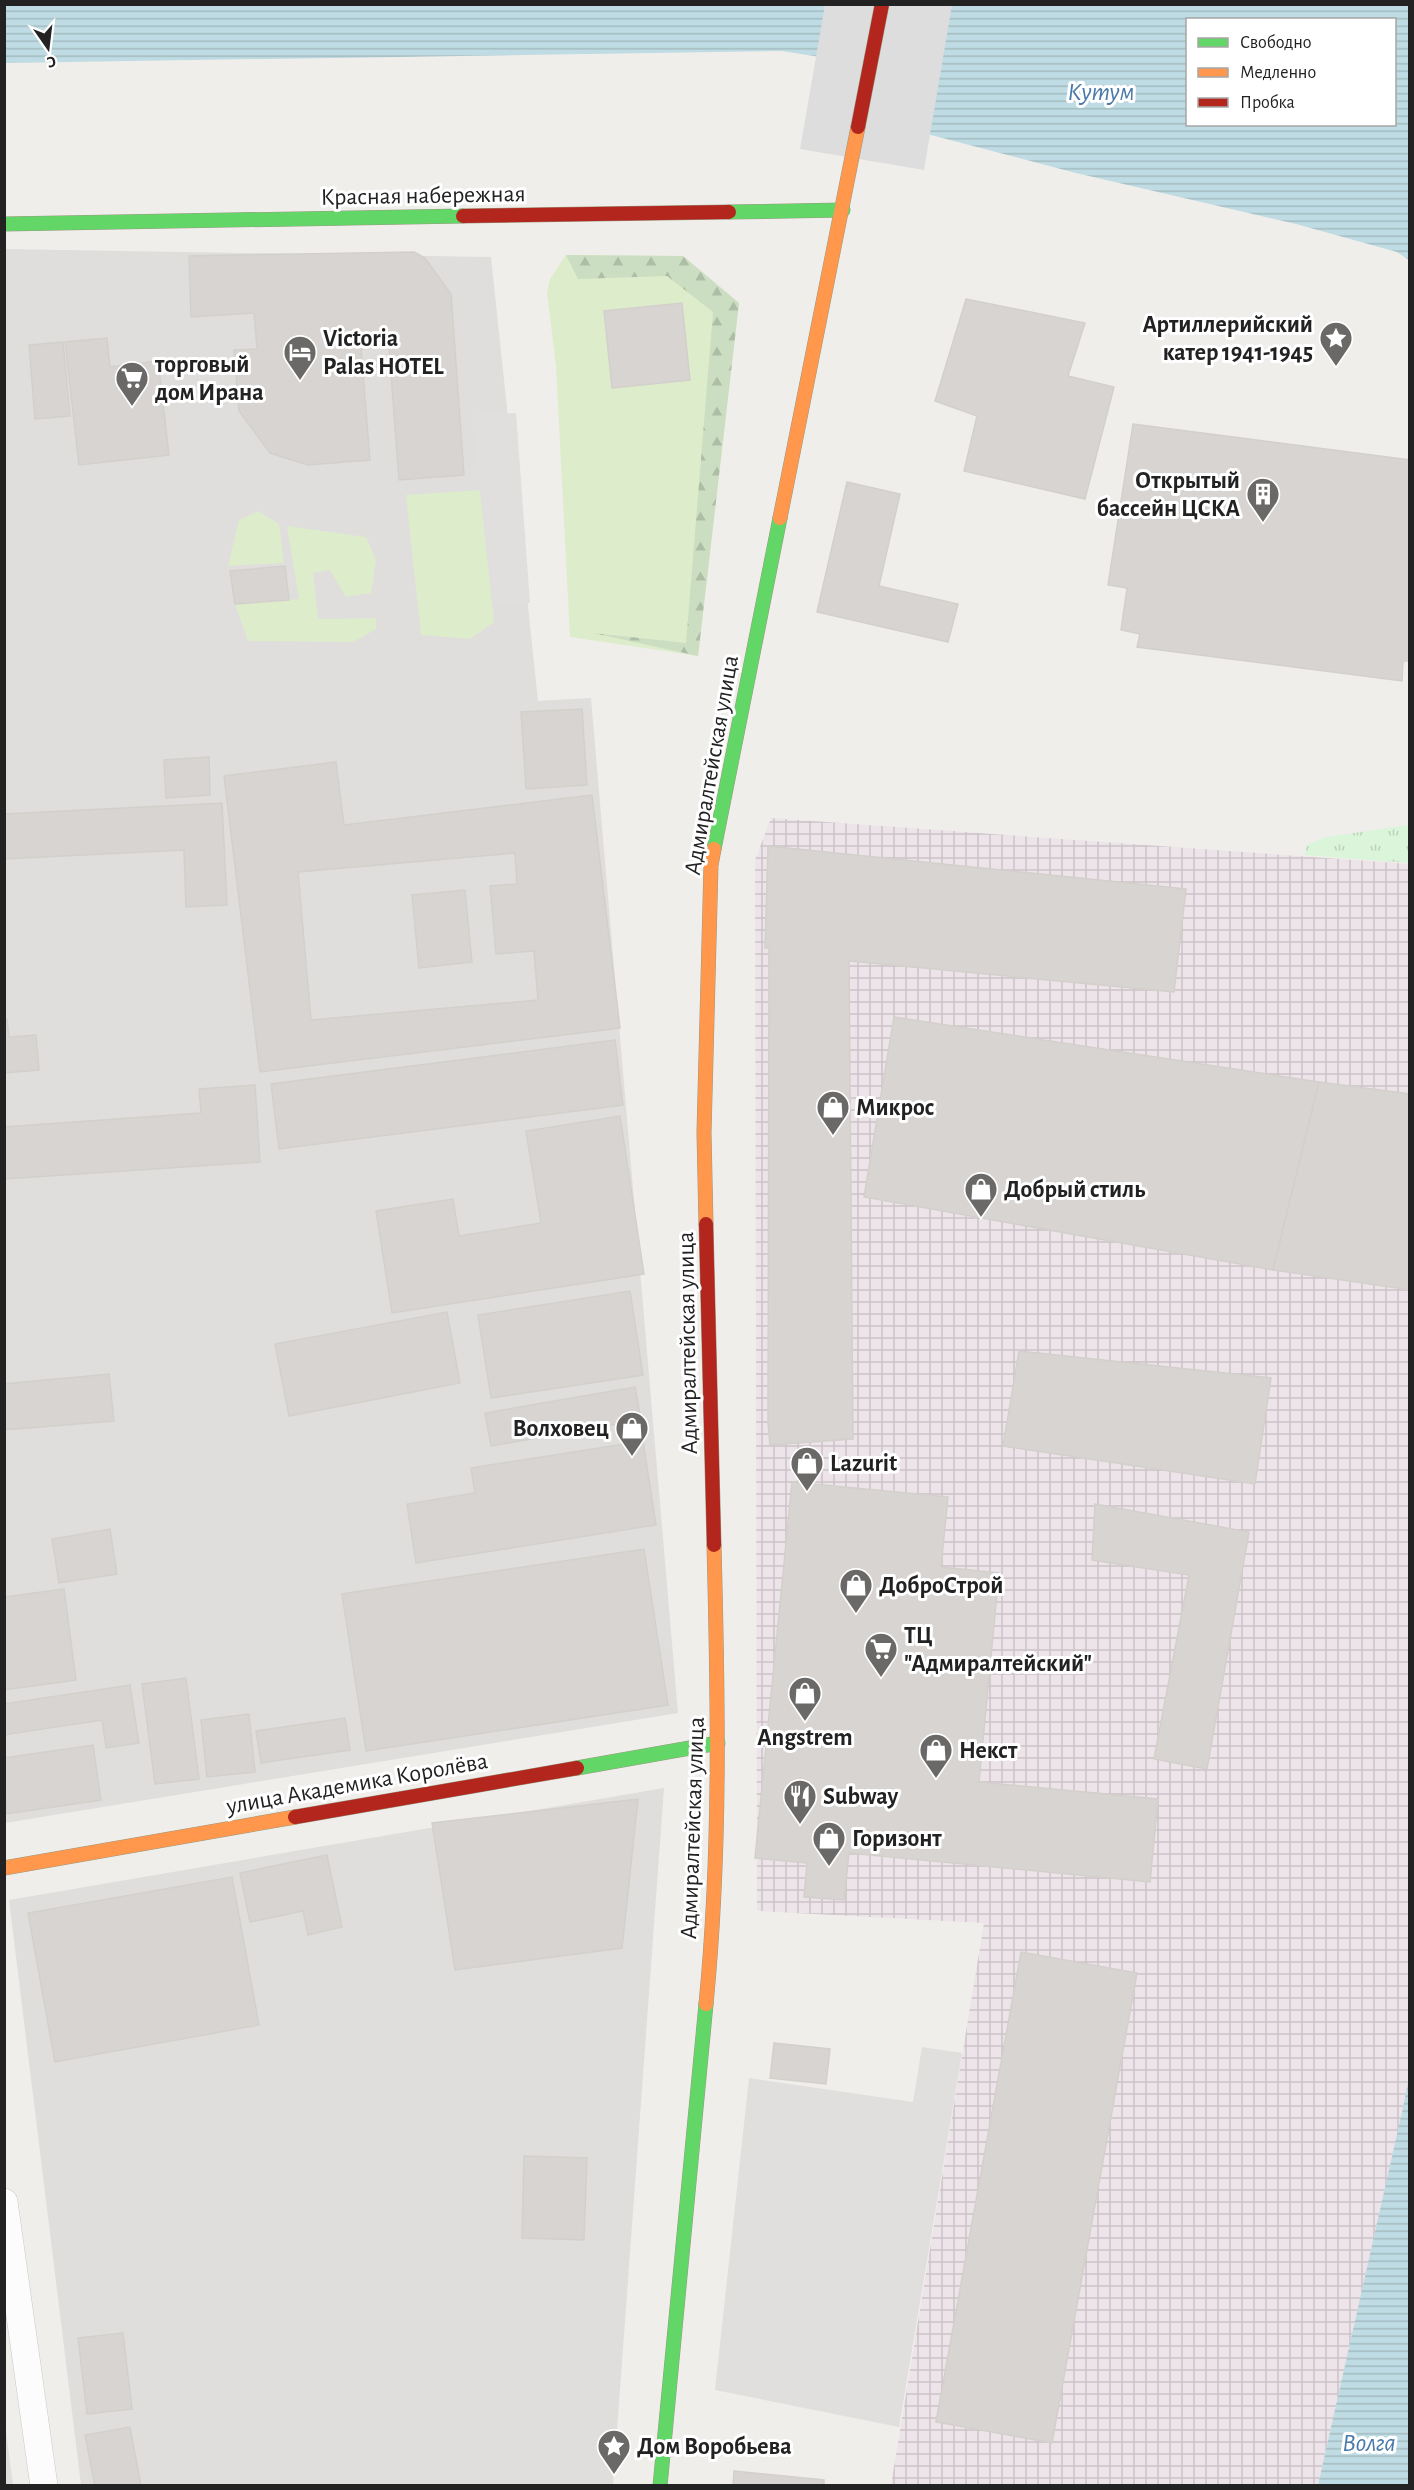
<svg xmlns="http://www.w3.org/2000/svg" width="1414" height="2490" font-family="'Alegreya Sans',sans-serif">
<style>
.residential{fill:#dfdedc}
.industrial{fill:url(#industrial-grid)}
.grass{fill:#ddeccb}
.forest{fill:url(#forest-firs)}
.park{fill:url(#park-tufts)}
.parking{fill:#e0dfde}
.water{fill:url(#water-rules);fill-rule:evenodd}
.pier{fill:#dedddd}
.building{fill:#d7d4d2;stroke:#d3d0cc;stroke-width:1.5;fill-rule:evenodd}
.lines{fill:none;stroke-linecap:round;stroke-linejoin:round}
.street-casing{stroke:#c9c8c7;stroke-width:28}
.fast-casing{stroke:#999a82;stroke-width:15}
.slow-casing{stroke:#999a82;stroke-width:15}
.jam-casing{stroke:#999a82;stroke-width:15}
.street{stroke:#fdfcfc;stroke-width:27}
.fast{stroke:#63d668;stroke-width:14}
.slow{stroke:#ff974d;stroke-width:14}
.jam{stroke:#b3261e;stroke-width:14}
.labels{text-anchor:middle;stroke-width:6;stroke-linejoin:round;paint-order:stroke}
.street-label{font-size:24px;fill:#222;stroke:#fff}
.poi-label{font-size:24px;font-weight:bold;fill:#222;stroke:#fff;text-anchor:start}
.water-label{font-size:26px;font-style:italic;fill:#4a7aab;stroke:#fff}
</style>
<defs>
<pattern id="industrial-grid" width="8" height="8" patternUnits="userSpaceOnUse" patternTransform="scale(1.5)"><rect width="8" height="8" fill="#ede4e9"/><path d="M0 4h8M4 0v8" fill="none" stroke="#cbc3c8"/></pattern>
<pattern id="forest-firs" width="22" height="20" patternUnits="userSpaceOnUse" patternTransform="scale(1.5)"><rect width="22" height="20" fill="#cbdec1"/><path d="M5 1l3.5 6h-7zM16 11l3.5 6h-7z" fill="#aebea6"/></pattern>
<pattern id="park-tufts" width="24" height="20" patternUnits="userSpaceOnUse" patternTransform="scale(1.5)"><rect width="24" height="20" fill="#daf5da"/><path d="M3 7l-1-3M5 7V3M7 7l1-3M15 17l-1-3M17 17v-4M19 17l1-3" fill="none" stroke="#bbd2bb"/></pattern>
<pattern id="water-rules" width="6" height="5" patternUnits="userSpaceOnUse" patternTransform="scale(1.5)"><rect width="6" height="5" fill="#bfdbe3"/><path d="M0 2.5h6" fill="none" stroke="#a4bcc2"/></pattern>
</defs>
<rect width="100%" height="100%" fill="#f0eeeb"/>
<g class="residential">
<polygon points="5,249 491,257 538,701 591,698 678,1713 5,1823"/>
<polygon points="664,1788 613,2485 81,2485 9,1900"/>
<polygon points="5,2423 13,2485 5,2485"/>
</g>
<polygon class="industrial" points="771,818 1409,864 1410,2078 1318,2485 891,2485 984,1923 757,1911 755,860"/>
<g class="grass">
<polygon points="566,255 683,256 739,303 698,656 570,637 556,366 547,293 550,279"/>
<polygon points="480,490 494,622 470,639 421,635 406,495"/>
<polygon points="258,511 279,524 284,563 228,566 239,520"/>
<polygon points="287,526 366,537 376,560 371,593 346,597 330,570 313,573 318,619 376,618 376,629 353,642 248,641 235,604 299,599"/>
</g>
<polygon class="forest" points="566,255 683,256 739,303 698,656 593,633 686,643 713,312 667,276 578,279"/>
<polygon class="park" points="1409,825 1409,863 1304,855 1308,844 1326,837"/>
<g class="parking">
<polygon points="516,413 530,603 493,604 472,414"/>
<polygon points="922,2047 962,2053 899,2427 715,2390 749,2078 913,2102"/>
</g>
<g class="water">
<path d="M4 5H1409V260L1397 252 1296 224 1076 173 870 119 877 66 782 51 5 63ZM1188 20H1394V124H1188Z"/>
<polygon points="1409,2078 1409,2485 1318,2485 1402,2112"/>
</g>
<polygon class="pier" points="825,5 952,5 924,170 800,149"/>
<g class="building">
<polygon points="414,252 425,258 451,294 464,475 399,480 389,347 361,349 370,460 308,465 270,453 239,411 234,350 257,349 254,313 191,317 189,256"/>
<polygon points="966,299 1085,323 1068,376 1114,387 1085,499 964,471 977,416 935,401"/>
<polygon points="682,303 690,380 612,388 604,311"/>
<polygon points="107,338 110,367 158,361 169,455 79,465 65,342"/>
<polygon points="63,342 70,416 35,419 29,345"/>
<polygon points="1133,424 1410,460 1410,661 1403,661 1402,681 1137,647 1140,634 1121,630 1127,588 1108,585"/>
<polygon points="847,482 900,494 879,586 958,604 948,642 817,612"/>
<polygon points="285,566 289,600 235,604 230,571"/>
<polygon points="582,709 587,785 526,789 521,712"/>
<polygon points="209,757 210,795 166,798 164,760"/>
<path d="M336 762 344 825 592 795 620 1028 260 1072 224 776ZM515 853 517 884 490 886 496 954 534 951 538 1000 311 1020 298 872Z"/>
<polygon points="222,803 227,905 186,907 184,850 4,859 4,814"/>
<polygon points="768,846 1186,889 1174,992 849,961 853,1439 770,1445 768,1423 769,948 765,948"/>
<polygon points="465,890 472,962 419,968 412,895"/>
<polygon points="894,1017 1319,1082 1273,1270 864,1197"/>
<polygon points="4,1019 7,1019 9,1037 36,1035 39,1070 4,1073"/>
<polygon points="615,1040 623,1105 279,1149 271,1084"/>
<polygon points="1319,1082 1410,1094 1410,1290 1273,1270"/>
<polygon points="255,1085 260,1162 4,1179 4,1127 201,1113 199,1089"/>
<polygon points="620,1116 644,1274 392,1313 376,1211 453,1199 459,1236 541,1223 526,1131"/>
<polygon points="630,1291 643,1375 491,1398 478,1315"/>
<polygon points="447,1312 460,1383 289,1416 275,1344"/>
<polygon points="1019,1351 1271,1378 1255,1484 1003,1446"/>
<polygon points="109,1374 114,1421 4,1430 4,1384"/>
<polygon points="635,1387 641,1420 491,1446 485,1413"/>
<polygon points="643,1441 656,1525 416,1563 407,1504 475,1493 471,1468"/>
<polygon points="792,1482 948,1497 941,1567 999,1573 979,1782 1158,1799 1150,1882 849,1853 844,1900 804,1897 807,1863 755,1858"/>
<polygon points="1095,1504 1249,1532 1207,1769 1154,1759 1189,1575 1092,1560"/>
<polygon points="110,1529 117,1574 59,1583 52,1539"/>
<polygon points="644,1549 668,1705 366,1751 342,1594"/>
<polygon points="64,1589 76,1680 4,1690 4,1597"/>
<polygon points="186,1678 199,1779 155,1784 142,1684"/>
<polygon points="130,1685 139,1743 106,1748 102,1720 4,1735 4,1704"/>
<polygon points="249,1714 255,1772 207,1777 201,1720"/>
<polygon points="345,1718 350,1750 261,1763 256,1731"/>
<polygon points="93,1745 101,1800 6,1814 4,1758"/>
<polygon points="638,1799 622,1948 455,1970 432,1823"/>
<polygon points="327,1855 342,1927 308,1935 303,1911 250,1922 240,1873"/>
<polygon points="232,1877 259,2025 55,2062 28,1913"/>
<polygon points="1021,1952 1137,1973 1052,2443 936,2422"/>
<polygon points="774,2043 830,2049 826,2084 770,2078"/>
<polygon points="524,2156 587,2158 584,2240 522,2238"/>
<polygon points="123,2333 132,2409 87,2414 78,2338"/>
<polygon points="130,2427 141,2486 95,2486 85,2435"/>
<polygon points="734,2471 824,2480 824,2486 733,2486"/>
</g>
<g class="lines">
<defs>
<polyline id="street" points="4,2202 44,2486"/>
<g id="fast">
<polyline points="729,212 843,210"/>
<polyline points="4,224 463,216"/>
<polyline points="714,849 780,518"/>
<polyline points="577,1768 718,1743"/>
<polyline points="660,2486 706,2004"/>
</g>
<g id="slow">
<polyline points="780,518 858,127"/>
<polyline points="706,1224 704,1133 711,865 714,849"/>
<polyline points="4,1868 295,1817"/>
<path d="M706 2004C721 1851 718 1698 714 1545"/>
</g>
<g id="jam">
<polyline points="858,127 882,4"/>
<polyline points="463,216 729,212"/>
<polyline points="706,1224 714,1545"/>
<polyline points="295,1817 577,1768"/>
</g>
</defs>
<use href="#street" class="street-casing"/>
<use href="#fast" class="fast-casing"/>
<use href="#slow" class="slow-casing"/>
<use href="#jam" class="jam-casing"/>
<use href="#street" class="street"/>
<use href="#fast" class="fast"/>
<use href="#slow" class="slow"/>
<use href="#jam" class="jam"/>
</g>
<defs>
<symbol id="sight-pin" viewBox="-11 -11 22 30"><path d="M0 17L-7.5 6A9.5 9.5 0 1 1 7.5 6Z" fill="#6a6968" stroke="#fff"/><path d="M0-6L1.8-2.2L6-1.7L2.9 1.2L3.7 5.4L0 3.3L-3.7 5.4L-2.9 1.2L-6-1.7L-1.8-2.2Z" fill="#fff"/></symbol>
<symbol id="hotel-pin" viewBox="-11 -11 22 30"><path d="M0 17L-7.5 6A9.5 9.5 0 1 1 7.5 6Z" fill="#6a6968" stroke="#fff"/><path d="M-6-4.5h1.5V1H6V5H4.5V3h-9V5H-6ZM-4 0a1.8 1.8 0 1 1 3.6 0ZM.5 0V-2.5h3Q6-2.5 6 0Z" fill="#fff"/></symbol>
<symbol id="supermarket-pin" viewBox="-11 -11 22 30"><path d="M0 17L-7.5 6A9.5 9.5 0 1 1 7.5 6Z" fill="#6a6968" stroke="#fff"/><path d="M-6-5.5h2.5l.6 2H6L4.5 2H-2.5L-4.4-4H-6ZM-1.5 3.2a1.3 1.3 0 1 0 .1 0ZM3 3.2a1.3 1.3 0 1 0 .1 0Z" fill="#fff"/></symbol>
<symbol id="building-pin" viewBox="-11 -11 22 30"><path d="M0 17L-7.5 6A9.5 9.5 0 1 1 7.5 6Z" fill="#6a6968" stroke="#fff"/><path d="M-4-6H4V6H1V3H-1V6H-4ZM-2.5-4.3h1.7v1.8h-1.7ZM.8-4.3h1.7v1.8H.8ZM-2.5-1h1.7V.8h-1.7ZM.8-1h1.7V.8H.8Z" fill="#fff"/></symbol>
<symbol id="shop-pin" viewBox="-11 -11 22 30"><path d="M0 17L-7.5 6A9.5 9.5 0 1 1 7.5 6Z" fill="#6a6968" stroke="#fff"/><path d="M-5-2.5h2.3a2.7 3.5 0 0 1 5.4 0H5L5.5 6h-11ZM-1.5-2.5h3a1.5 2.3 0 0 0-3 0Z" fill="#fff"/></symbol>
<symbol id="restaurant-pin" viewBox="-11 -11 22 30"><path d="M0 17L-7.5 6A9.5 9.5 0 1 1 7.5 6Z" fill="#6a6968" stroke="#fff"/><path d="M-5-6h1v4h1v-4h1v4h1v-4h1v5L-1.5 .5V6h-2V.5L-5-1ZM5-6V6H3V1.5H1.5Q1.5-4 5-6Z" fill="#fff"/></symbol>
</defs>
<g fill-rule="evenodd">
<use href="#sight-pin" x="1317" y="319" width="38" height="52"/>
<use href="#hotel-pin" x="281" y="333" width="38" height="52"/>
<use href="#supermarket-pin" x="113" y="359" width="38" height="52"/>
<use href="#building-pin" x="1244" y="475" width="38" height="52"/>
<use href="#shop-pin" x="814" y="1088" width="38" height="52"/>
<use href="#shop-pin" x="962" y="1170" width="38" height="52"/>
<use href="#shop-pin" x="613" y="1409" width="38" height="52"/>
<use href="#shop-pin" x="788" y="1444" width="38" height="52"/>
<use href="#shop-pin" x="837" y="1566" width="38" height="52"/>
<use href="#supermarket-pin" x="862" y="1630" width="38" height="52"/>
<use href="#shop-pin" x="786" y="1674" width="38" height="52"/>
<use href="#shop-pin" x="917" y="1731" width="38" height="52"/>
<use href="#restaurant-pin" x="781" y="1777" width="38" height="52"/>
<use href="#shop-pin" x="810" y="1819" width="38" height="52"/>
<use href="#sight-pin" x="595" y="2427" width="38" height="52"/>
</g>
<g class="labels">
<g class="street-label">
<text transform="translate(423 195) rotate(-1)" y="8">Красная набережная</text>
<text transform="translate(711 765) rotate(-80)" y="8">Адмиралтейская улица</text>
<text transform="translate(687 1343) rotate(-91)" y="8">Адмиралтейская улица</text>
<text transform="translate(357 1783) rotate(-10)" y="8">улица Академика Королёва</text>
<text transform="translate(692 1828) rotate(-88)" y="8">Адмиралтейская улица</text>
</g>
<g class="poi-label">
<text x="1313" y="332" text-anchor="end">Артиллерийский<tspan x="1313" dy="28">катер 1941-1945</tspan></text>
<text x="323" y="346">Victoria<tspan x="323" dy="28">Palas HOTEL</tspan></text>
<text x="155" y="372">торговый<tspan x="155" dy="28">дом Ирана</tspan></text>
<text x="1240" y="488" text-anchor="end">Открытый<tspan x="1240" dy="28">бассейн ЦСКА</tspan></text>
<text x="856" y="1115">Микрос</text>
<text x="1004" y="1197">Добрый стиль</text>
<text x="609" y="1436" text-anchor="end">Волховец</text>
<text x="830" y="1471">Lazurit</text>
<text x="879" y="1593">ДоброСтрой</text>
<text x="904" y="1643">ТЦ<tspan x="904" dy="28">"Адмиралтейский"</tspan></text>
<text x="805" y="1745" text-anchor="middle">Angstrem</text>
<text x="959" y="1758">Некст</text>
<text x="823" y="1804">Subway</text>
<text x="852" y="1846">Горизонт</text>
<text x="637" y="2454">Дом Воробьева</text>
</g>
<g class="water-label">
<text x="1101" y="100">Кутум</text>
<text x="1369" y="2451">Волга</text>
</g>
</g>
<rect width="1414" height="2490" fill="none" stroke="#222222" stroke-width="12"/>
<rect x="1186" y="18" width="210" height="108" fill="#ffffff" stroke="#a7a7a7" stroke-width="1.5"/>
<rect x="1198" y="38" width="30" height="9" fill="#63d668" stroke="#a7a7a7" stroke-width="1.5"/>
<text x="1240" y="48" font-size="18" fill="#222222">Свободно</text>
<rect x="1198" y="68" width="30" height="9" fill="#ff974d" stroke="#a7a7a7" stroke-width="1.5"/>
<text x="1240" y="78" font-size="18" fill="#222222">Медленно</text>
<rect x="1198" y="98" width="30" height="9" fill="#b3261e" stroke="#a7a7a7" stroke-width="1.5"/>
<text x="1240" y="108" font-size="18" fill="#222222">Пробка</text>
<g transform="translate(48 48) rotate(166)" stroke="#ffffff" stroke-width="4.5" paint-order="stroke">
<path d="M0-4.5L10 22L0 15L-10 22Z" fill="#222222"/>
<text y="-9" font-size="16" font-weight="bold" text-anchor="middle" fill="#222222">С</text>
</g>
</svg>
